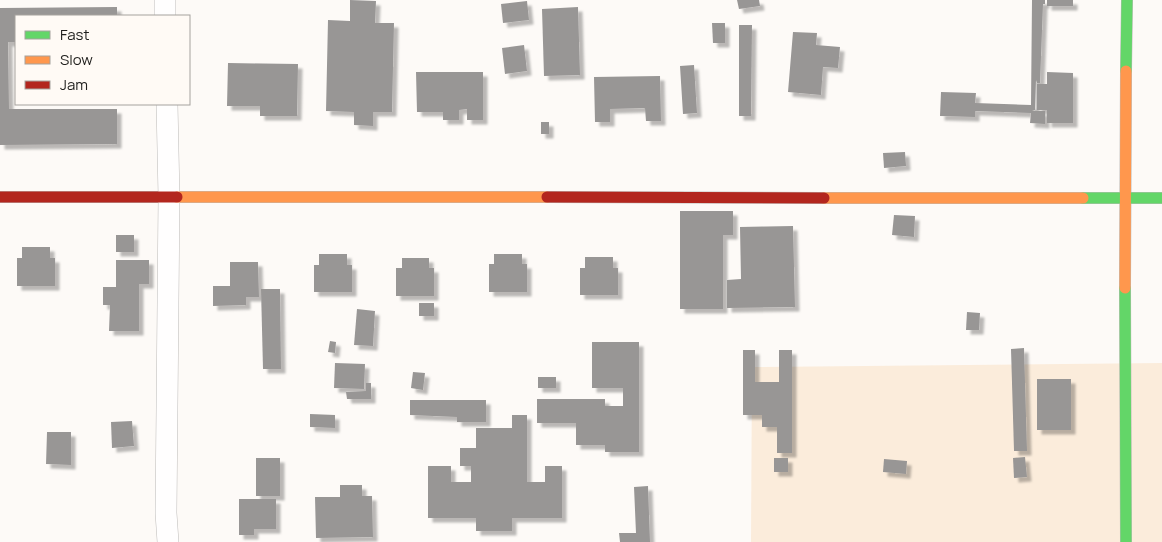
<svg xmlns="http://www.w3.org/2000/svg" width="1162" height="542" font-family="Manrope,sans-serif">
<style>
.green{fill:#fbecdb}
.building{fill:#989695;filter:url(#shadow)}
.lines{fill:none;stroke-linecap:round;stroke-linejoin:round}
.street-casing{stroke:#bdbbb9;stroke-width:22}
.fast-casing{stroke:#bdbbb9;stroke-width:12}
.slow-casing{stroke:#bdbbb9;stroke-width:12}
.jam-casing{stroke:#bdbbb9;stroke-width:12}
.street{stroke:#fffefe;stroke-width:21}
.fast{stroke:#63d668;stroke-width:11}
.slow{stroke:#ff974d;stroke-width:11}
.jam{stroke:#b3261e;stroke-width:11}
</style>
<defs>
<filter id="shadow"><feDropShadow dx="4.5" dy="4.5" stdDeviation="1" flood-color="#0004"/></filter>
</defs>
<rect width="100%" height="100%" fill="#fdfaf7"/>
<polygon class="green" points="1162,363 1162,542 751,542 752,367"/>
<g class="building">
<polygon points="350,0 376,1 375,23 394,23 392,112 373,112 373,126 354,125 354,112 326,111 328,20 350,21"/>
<polygon points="737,0 759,0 760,6 739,9"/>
<polygon points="1032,0 1045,0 1045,4 1043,4 1040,83 1037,83 1036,80 1035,110 1032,111 1045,111 1045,124 1030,123 1031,113 975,111 975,117 940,116 941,92 976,93 975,103 1031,105"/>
<rect x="1047" y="0" width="26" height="6"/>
<polygon points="527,1 529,20 503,23 501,4"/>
<polygon points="117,7 117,16 16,16 16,42 8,42 9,109 117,109 117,144 0,145 0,8"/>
<polygon points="578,7 580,75 544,76 542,9"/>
<polygon points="712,23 725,23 725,43 713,43"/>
<polygon points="739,25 752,25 751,116 739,116"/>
<polygon points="793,32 817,33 816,45 840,47 838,68 823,67 821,95 788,92"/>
<polygon points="524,45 527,71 505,74 502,48"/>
<polygon points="228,63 298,64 297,116 260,116 260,106 227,106"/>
<polygon points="694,65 697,113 683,114 680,66"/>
<polygon points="416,72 483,72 483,120 467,120 467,109 459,110 459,120 443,120 443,112 417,112"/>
<polygon points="1047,72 1073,73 1073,123 1047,123 1047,110 1037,110 1037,84 1047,84"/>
<polygon points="660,76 661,121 646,121 645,108 610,109 610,122 595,122 594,77"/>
<rect x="541" y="122" width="8" height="12"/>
<polygon points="905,152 906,166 884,168 883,153"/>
<polygon points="680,211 733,211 733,235 723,235 723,309 680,309"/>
<polygon points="894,215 915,216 914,237 892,235"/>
<polygon points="793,226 795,307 727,308 727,280 741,279 740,227"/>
<rect x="116" y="235" width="18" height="17"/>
<polygon points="22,247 50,247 50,258 55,258 55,286 17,286 17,258 22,258"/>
<polygon points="319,254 347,254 347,265 352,265 352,292 314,292 314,265 319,265"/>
<polygon points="494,254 522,254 522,264 527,264 527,292 489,292 489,264 494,264"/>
<polygon points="585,257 613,257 613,268 618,268 618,295 580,295 580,268 585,268"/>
<polygon points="402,258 429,258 429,268 434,268 434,296 396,296 396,268 402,268"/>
<polygon points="116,260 149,260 149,284 139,284 139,331 109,331 110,305 103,305 103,287 116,287"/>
<polygon points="230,262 258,262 259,297 246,297 246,305 213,306 213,286 230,286"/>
<polygon points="261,289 280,289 281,369 263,369"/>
<rect x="419" y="303" width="15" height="13"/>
<polygon points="357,309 375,311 373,346 354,345"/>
<polygon points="967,312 980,313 979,330 966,330"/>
<polygon points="330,341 336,342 335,353 328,352"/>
<polygon points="592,342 639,342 639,452 605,452 605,445 576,445 576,423 537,423 537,399 605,399 605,406 623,406 623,388 592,388"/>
<polygon points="1024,348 1027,451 1014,451 1011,349"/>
<polygon points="743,350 755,350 755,382 779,382 779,350 792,350 792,453 777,453 777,427 762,427 762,415 743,415"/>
<polygon points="335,363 365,364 364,389 334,388"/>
<polygon points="413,372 425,373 423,390 411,388"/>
<rect x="538" y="377" width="18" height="11"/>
<rect x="1037" y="379" width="34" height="51"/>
<polygon points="366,383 371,383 371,399 347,399 346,392 366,391"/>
<polygon points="410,400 486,400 486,422 457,422 457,417 410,415"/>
<polygon points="310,414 335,415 335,428 310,427"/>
<polygon points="512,415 527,415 527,482 545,482 545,466 562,466 562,518 512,518 512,531 476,531 476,518 428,518 428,466 451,466 451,482 471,482 471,466 460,466 460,448 476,448 476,428 512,428"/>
<polygon points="132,421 134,446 112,448 111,422"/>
<polygon points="47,432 71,432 71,465 46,464"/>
<polygon points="1025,457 1027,477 1014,478 1013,458"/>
<rect x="256" y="458" width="24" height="38"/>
<rect x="774" y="458" width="14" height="14"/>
<polygon points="884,459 907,461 906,474 883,472"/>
<polygon points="340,485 362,485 362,496 372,496 373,537 316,538 315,497 340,497"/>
<polygon points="648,486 650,542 620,542 619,533 636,533 634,487"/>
<polygon points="239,499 276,499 276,529 254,529 254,535 239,535"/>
</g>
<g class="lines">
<defs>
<g id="street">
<polyline points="165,0 165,16"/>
<polyline points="167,104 169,197 166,513 168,542"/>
</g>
<g id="fast">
<polyline points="1126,71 1127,0"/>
<polyline points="1083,198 1162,198"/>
<polyline points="1125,288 1126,542"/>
</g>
<g id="slow">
<polyline points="177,197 547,197"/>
<polyline points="824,198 1083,198"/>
<polyline points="1125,288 1126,71"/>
</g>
<g id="jam">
<polyline points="0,197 177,197"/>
<polyline points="547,197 824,198"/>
</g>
</defs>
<use href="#street" class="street-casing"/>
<use href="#fast" class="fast-casing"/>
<use href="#slow" class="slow-casing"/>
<use href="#jam" class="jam-casing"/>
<use href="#street" class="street"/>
<use href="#fast" class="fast"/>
<use href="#slow" class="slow"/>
<use href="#jam" class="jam"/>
</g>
<rect x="15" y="15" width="175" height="90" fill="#fffaf5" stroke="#a5a29e"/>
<rect x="25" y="31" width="25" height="8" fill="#63d668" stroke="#a5a29e"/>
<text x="60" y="40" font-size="15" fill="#1f1e1c">Fast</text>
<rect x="25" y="56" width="25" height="8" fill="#ff974d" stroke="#a5a29e"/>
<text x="60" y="65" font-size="15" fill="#1f1e1c">Slow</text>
<rect x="25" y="81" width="25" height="8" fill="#b3261e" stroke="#a5a29e"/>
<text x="60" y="90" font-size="15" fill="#1f1e1c">Jam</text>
</svg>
